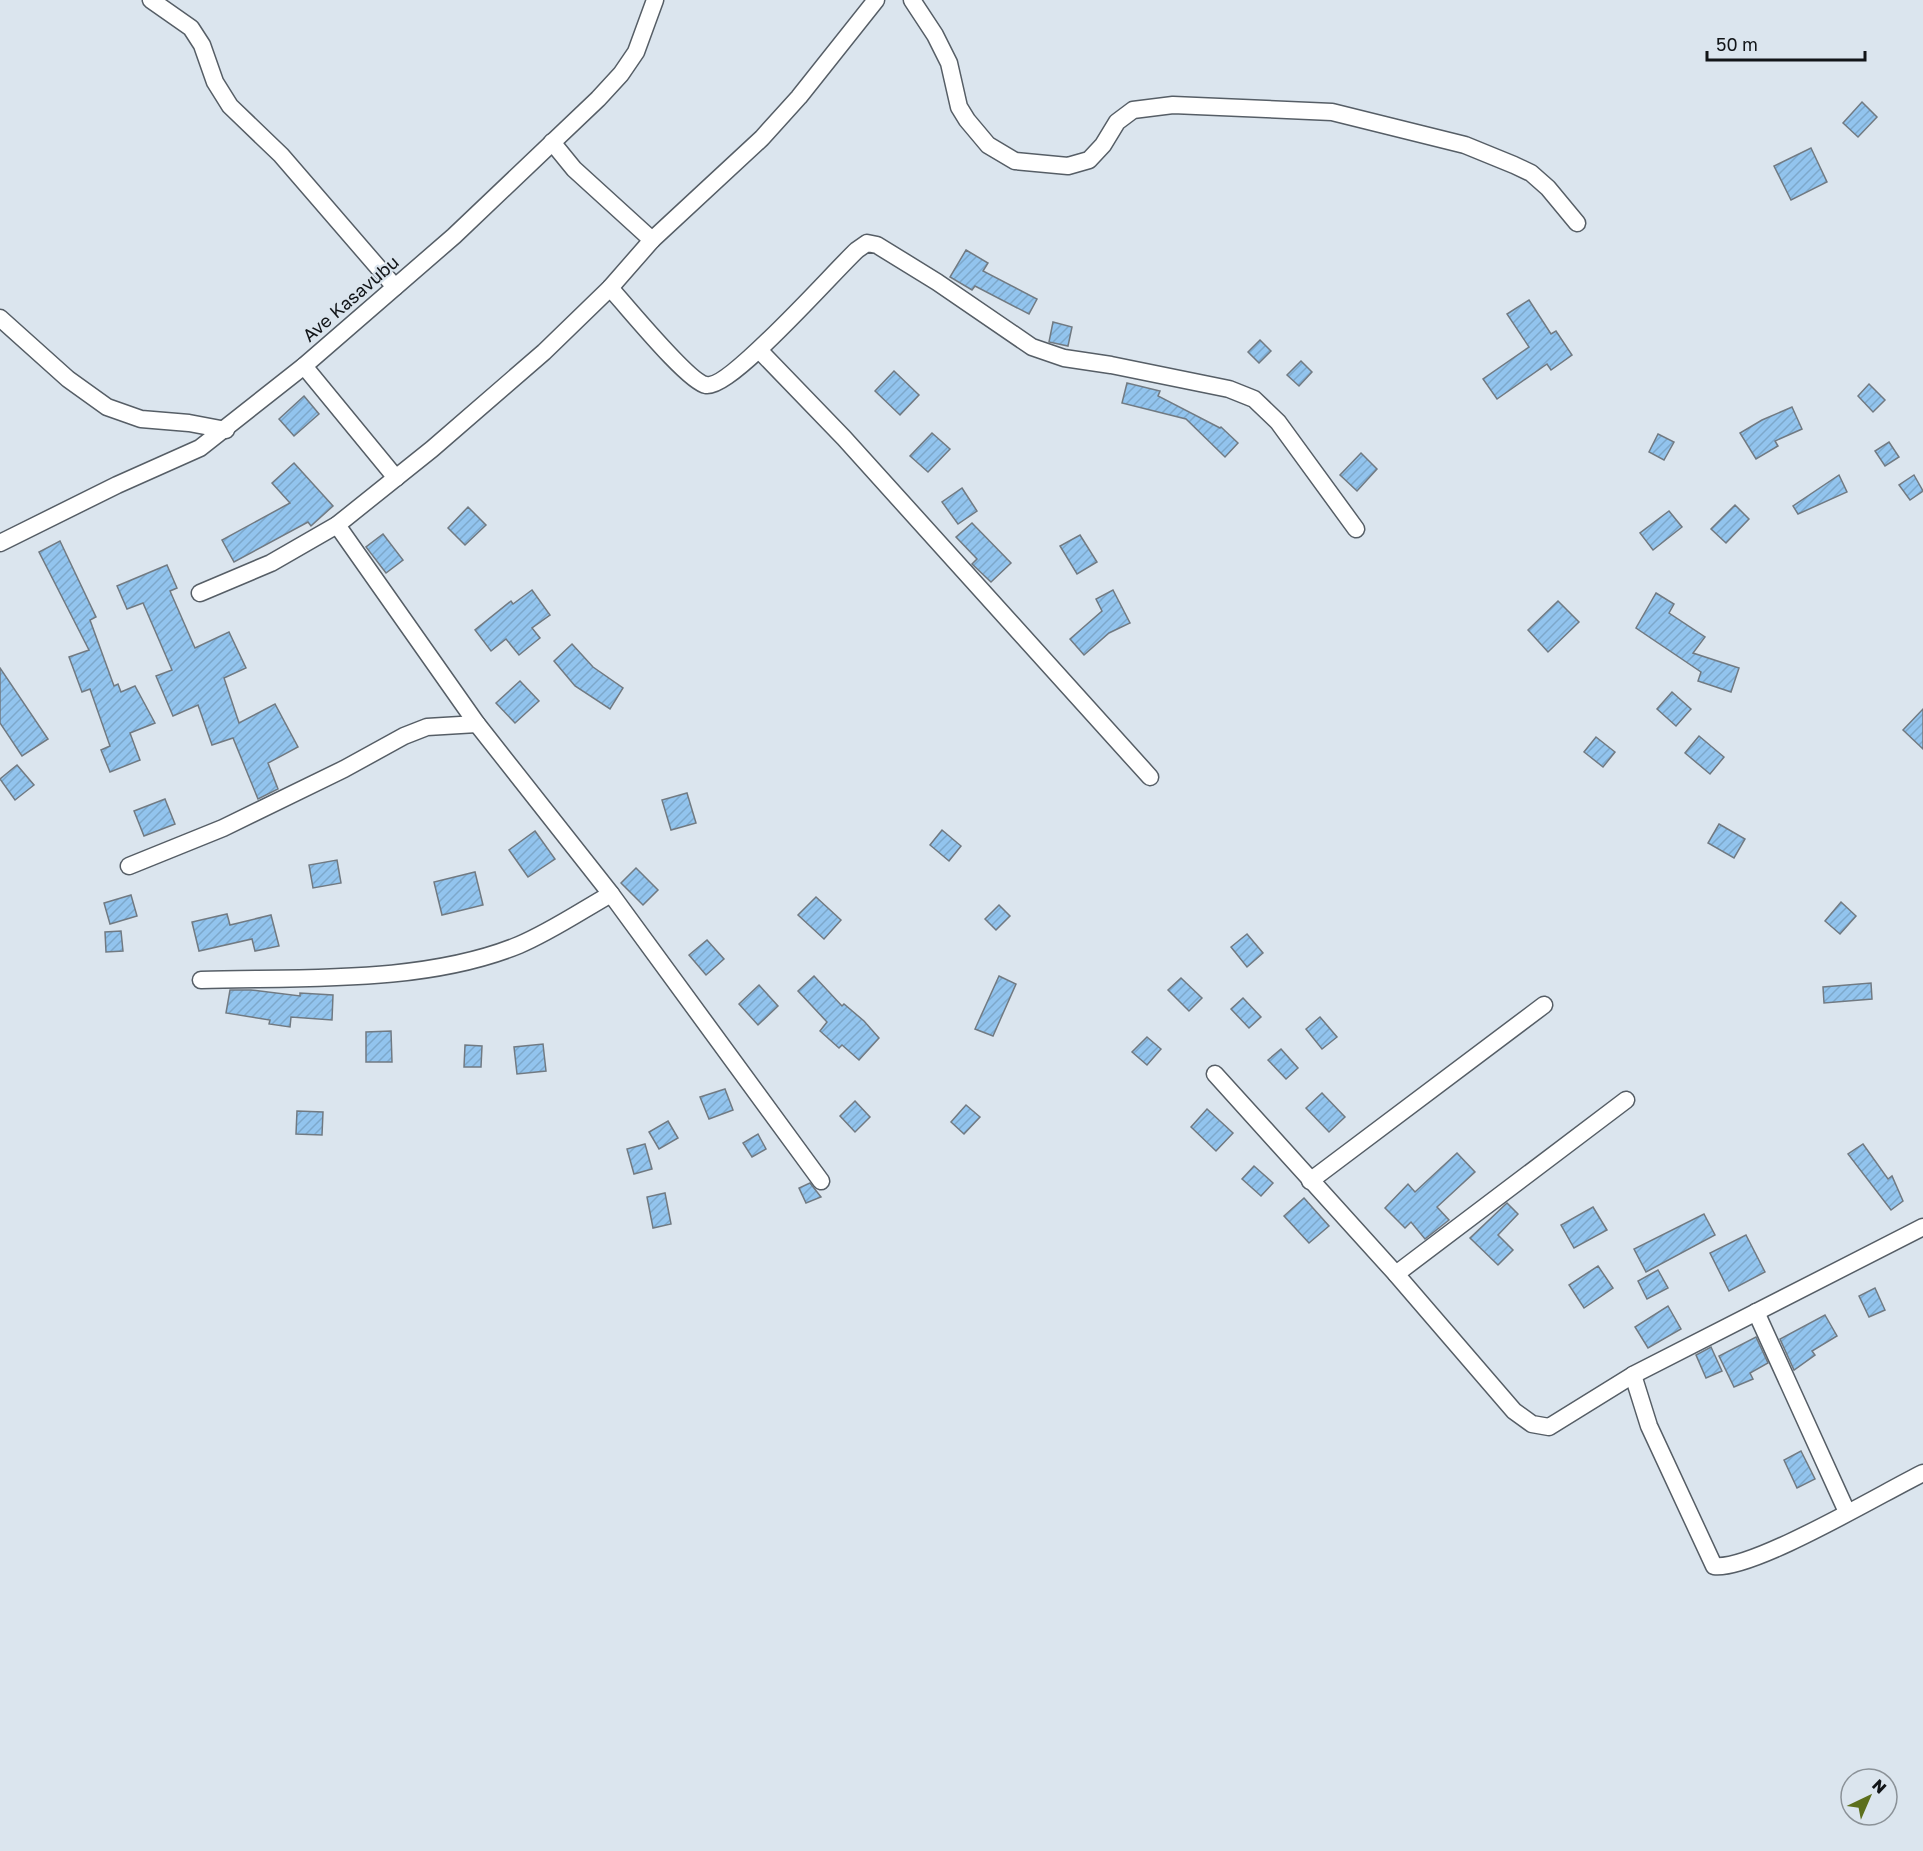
<svg xmlns="http://www.w3.org/2000/svg" width="1923" height="1851" font-family="'Golos Text',sans-serif">
<style>
.building{fill:url(#building-hatch);stroke:#717a82;stroke-width:1.5}
.lines{fill:none;stroke-linecap:round;stroke-linejoin:round}
.minor-casing{stroke:#565e66;stroke-width:19}
.minor{stroke:#fff;stroke-width:16}
.labels{text-anchor:middle;stroke-width:4.5;stroke-linejoin:round;paint-order:stroke}
.street-label{font-size:18px;fill:#121518;stroke:#dbe5ee}
</style>
<defs>
<pattern id="building-hatch" width="6" height="6" patternUnits="userSpaceOnUse" patternTransform="scale(1.5)"><rect width="6" height="6" fill="#92c4ee"/><path d="M-1 1l2-2M0 6l6-6M5 7l2-2" fill="none" stroke="#7da8cb"/></pattern>
</defs>
<rect width="100%" height="100%" fill="#dbe5ee"/>
<g class="building">
<polygon points="1862,102 1877,117 1858,137 1843,123"/>
<polygon points="1811,148 1827,182 1791,200 1774,166"/>
<polygon points="966,250 988,263 983,271 1037,299 1029,314 975,286 972,290 950,277"/>
<polygon points="1529,300 1551,334 1556,331 1572,355 1551,370 1547,364 1497,399 1483,379 1529,347 1507,314"/>
<polygon points="1053,322 1072,327 1068,346 1049,342"/>
<polygon points="1260,340 1271,351 1259,363 1248,352"/>
<polygon points="1301,361 1312,372 1299,386 1287,375"/>
<polygon points="894,371 919,395 900,415 875,391"/>
<polygon points="1127,383 1160,391 1158,396 1220,428 1221,427 1238,443 1225,457 1186,419 1122,403"/>
<polygon points="1869,384 1885,400 1873,412 1858,396"/>
<polygon points="304,396 319,414 294,436 279,419"/>
<polygon points="1792,407 1802,429 1775,441 1778,446 1756,459 1740,433 1762,420"/>
<polygon points="932,433 950,449 928,472 910,456"/>
<polygon points="1658,434 1674,442 1664,460 1649,452"/>
<polygon points="1889,442 1899,457 1885,466 1875,451"/>
<polygon points="1361,453 1377,469 1357,491 1340,475"/>
<polygon points="294,463 333,506 311,526 308,522 234,562 222,540 290,503 272,483"/>
<polygon points="1839,475 1847,492 1798,514 1793,506"/>
<polygon points="1914,475 1923,491 1910,500 1899,485"/>
<polygon points="962,488 977,511 958,524 942,502"/>
<polygon points="1735,505 1749,519 1726,543 1711,529"/>
<polygon points="468,507 486,525 465,545 448,528"/>
<polygon points="1669,511 1682,527 1653,550 1640,533"/>
<polygon points="972,523 1011,563 991,582 972,564 977,559 956,537"/>
<polygon points="383,534 403,560 386,573 366,547"/>
<polygon points="1080,535 1097,562 1077,574 1060,546"/>
<polygon points="60,541 96,617 90,620 114,686 118,684 121,692 135,686 155,723 130,733 140,760 110,772 101,750 110,746 90,689 82,692 69,657 89,650 39,552"/>
<polygon points="167,565 177,588 170,591 195,648 229,632 246,668 224,678 239,723 275,704 298,747 268,763 278,789 258,799 233,738 212,745 198,705 173,716 156,676 172,670 143,603 127,609 117,586"/>
<polygon points="532,590 550,615 532,628 540,638 519,655 506,639 491,651 475,630 511,601 513,604"/>
<polygon points="1113,590 1130,623 1109,633 1084,655 1070,639 1102,611 1096,599"/>
<polygon points="1656,593 1674,604 1669,613 1705,637 1693,653 1739,668 1731,692 1698,681 1701,672 1636,628"/>
<polygon points="1558,601 1579,622 1548,652 1528,630"/>
<polygon points="572,644 593,667 623,688 610,709 575,686 554,661"/>
<polygon points="0,668 48,739 22,756 0,723"/>
<polygon points="520,681 539,701 515,723 496,703"/>
<polygon points="1672,692 1691,709 1676,726 1657,709"/>
<polygon points="1923,709 1923,749 1903,730"/>
<polygon points="1699,736 1724,757 1710,774 1685,753"/>
<polygon points="1596,737 1615,752 1603,767 1584,752"/>
<polygon points="17,765 34,785 15,800 0,779"/>
<polygon points="687,793 696,823 671,830 662,800"/>
<polygon points="165,799 175,824 144,836 134,811"/>
<polygon points="1719,824 1745,839 1734,858 1708,843"/>
<polygon points="942,830 961,846 949,861 930,845"/>
<polygon points="535,831 555,859 528,877 509,850"/>
<polygon points="337,860 341,883 313,888 309,865"/>
<polygon points="636,868 658,890 643,905 621,883"/>
<polygon points="475,872 483,905 442,915 434,882"/>
<polygon points="131,895 137,916 110,924 104,903"/>
<polygon points="816,897 841,920 824,939 798,915"/>
<polygon points="1841,902 1856,916 1840,934 1825,921"/>
<polygon points="999,905 1010,916 996,930 985,919"/>
<polygon points="227,914 230,925 271,915 279,946 255,951 252,939 199,951 192,922"/>
<polygon points="121,931 123,951 106,952 105,932"/>
<polygon points="1247,934 1263,953 1247,967 1231,947"/>
<polygon points="707,940 724,959 706,975 689,955"/>
<polygon points="814,976 842,1006 844,1004 864,1021 879,1038 859,1060 842,1045 839,1048 820,1031 827,1022 798,991"/>
<polygon points="999,976 1016,984 993,1036 975,1029"/>
<polygon points="1181,978 1202,998 1189,1011 1168,990"/>
<polygon points="1871,983 1872,999 1824,1003 1823,987"/>
<polygon points="759,985 778,1006 758,1025 739,1004"/>
<polygon points="230,990 251,990 300,996 300,993 333,995 332,1020 291,1017 290,1027 269,1024 270,1020 226,1013"/>
<polygon points="1243,998 1261,1017 1249,1028 1231,1009"/>
<polygon points="1320,1017 1337,1037 1322,1049 1306,1029"/>
<polygon points="391,1031 392,1062 366,1062 366,1032"/>
<polygon points="1147,1037 1161,1049 1147,1065 1132,1052"/>
<polygon points="543,1044 546,1071 517,1074 514,1047"/>
<polygon points="465,1045 482,1046 481,1067 464,1067"/>
<polygon points="1281,1049 1298,1068 1286,1079 1268,1060"/>
<polygon points="725,1089 733,1110 709,1119 700,1097"/>
<polygon points="1322,1093 1345,1117 1329,1132 1306,1108"/>
<polygon points="855,1101 870,1117 855,1132 840,1116"/>
<polygon points="966,1105 980,1117 964,1134 951,1122"/>
<polygon points="1207,1109 1233,1133 1216,1151 1191,1127"/>
<polygon points="297,1111 323,1112 322,1135 296,1134"/>
<polygon points="668,1121 678,1138 659,1149 649,1132"/>
<polygon points="758,1134 766,1149 752,1157 743,1143"/>
<polygon points="645,1144 652,1169 634,1174 627,1149"/>
<polygon points="1863,1144 1888,1179 1892,1176 1903,1201 1891,1210 1848,1154"/>
<polygon points="1457,1153 1475,1172 1437,1207 1449,1220 1425,1239 1411,1222 1405,1228 1385,1208 1408,1184 1415,1192"/>
<polygon points="1254,1166 1273,1183 1261,1196 1242,1179"/>
<polygon points="810,1183 821,1197 806,1203 799,1188"/>
<polygon points="665,1193 671,1224 653,1228 647,1197"/>
<polygon points="1304,1198 1329,1226 1309,1243 1284,1216"/>
<polygon points="1507,1203 1518,1214 1498,1235 1513,1250 1498,1265 1470,1238"/>
<polygon points="1593,1207 1607,1230 1574,1248 1561,1225"/>
<polygon points="1704,1214 1715,1235 1646,1272 1634,1249"/>
<polygon points="1746,1235 1765,1272 1729,1291 1710,1253"/>
<polygon points="1598,1266 1613,1288 1584,1308 1569,1285"/>
<polygon points="1658,1270 1668,1288 1647,1299 1638,1281"/>
<polygon points="1875,1288 1885,1310 1869,1317 1859,1296"/>
<polygon points="1668,1306 1681,1329 1648,1348 1635,1327"/>
<polygon points="1825,1315 1837,1336 1812,1351 1815,1355 1794,1370 1780,1339"/>
<polygon points="1756,1337 1768,1363 1750,1373 1753,1379 1734,1387 1719,1356"/>
<polygon points="1711,1347 1722,1371 1706,1378 1696,1355"/>
<polygon points="1801,1451 1815,1479 1797,1488 1784,1460"/>
</g>
<g class="lines">
<defs>
<g id="minor">
<polyline points="151,0 191,28 202,45 215,82 230,106 281,155 395,287"/>
<polyline points="912,0 935,35 949,63 959,107 967,120 988,145 1015,161 1068,166 1089,160 1103,145 1117,122 1133,110 1173,105 1332,112 1465,145 1514,165 1531,173 1548,188 1577,223"/>
<polyline points="552,142 574,169 652,240"/>
<path d="M610 288C626 305 688 382 706 385 730 390 834 271 857 250L867 243 877 245 937 282 1032 347 1064 358 1111 365 1229 389 1254 399 1278 422 1356 529"/>
<polyline points="0,318 68,379 107,407 141,419 189,423 226,430"/>
<polyline points="759,350 844,438 1150,777"/>
<polyline points="304,366 396,478"/>
<polyline points="337,525 477,724 611,894 821,1181"/>
<polyline points="0,543 117,485 200,448 304,366 454,236 598,99 621,74 636,52 655,0"/>
<polyline points="200,593 271,563 337,525 432,449 544,352 610,288 652,240 762,138 799,97 876,0"/>
<polyline points="129,866 223,828 344,769 404,736 427,727 477,724"/>
<path d="M201 980C302 977 424 984 519 945 550 932 581 911 611 894"/>
<polyline points="1215,1074 1396,1274 1514,1411 1532,1424 1549,1427 1633,1375 1923,1227"/>
<polyline points="1310,1181 1544,1005"/>
<polyline points="1396,1274 1626,1100"/>
<polyline points="1756,1312 1847,1512"/>
<path d="M1633 1375 1649 1426 1714 1566C1752 1571 1882 1493 1923 1473"/>
</g>
</defs>
<use href="#minor" class="minor-casing"/>
<use href="#minor" class="minor"/>
</g>
<g class="labels">
<g class="street-label">
<text transform="translate(351 299) rotate(-41)" y="6">Ave Kasavubu</text>
</g>
</g>
<g transform="translate(1869 1797) rotate(44)"><circle r="28" fill="#dbe5ee" stroke="#8b9298" stroke-width="1.5"/>
<path d="M0-4.5L10 22L0 15L-10 22Z" fill="#5c6f1c"/>
<text y="-9" font-size="16" font-weight="bold" text-anchor="middle" fill="#121518">N</text>
</g>
<path d="M1707 51v9h158v-9" fill="none" stroke="#121518" stroke-width="3"/>
<text x="1716" y="51" font-size="18" fill="#121518" stroke="#dbe5ee" stroke-width="4.5" paint-order="stroke">50 m</text>
</svg>
